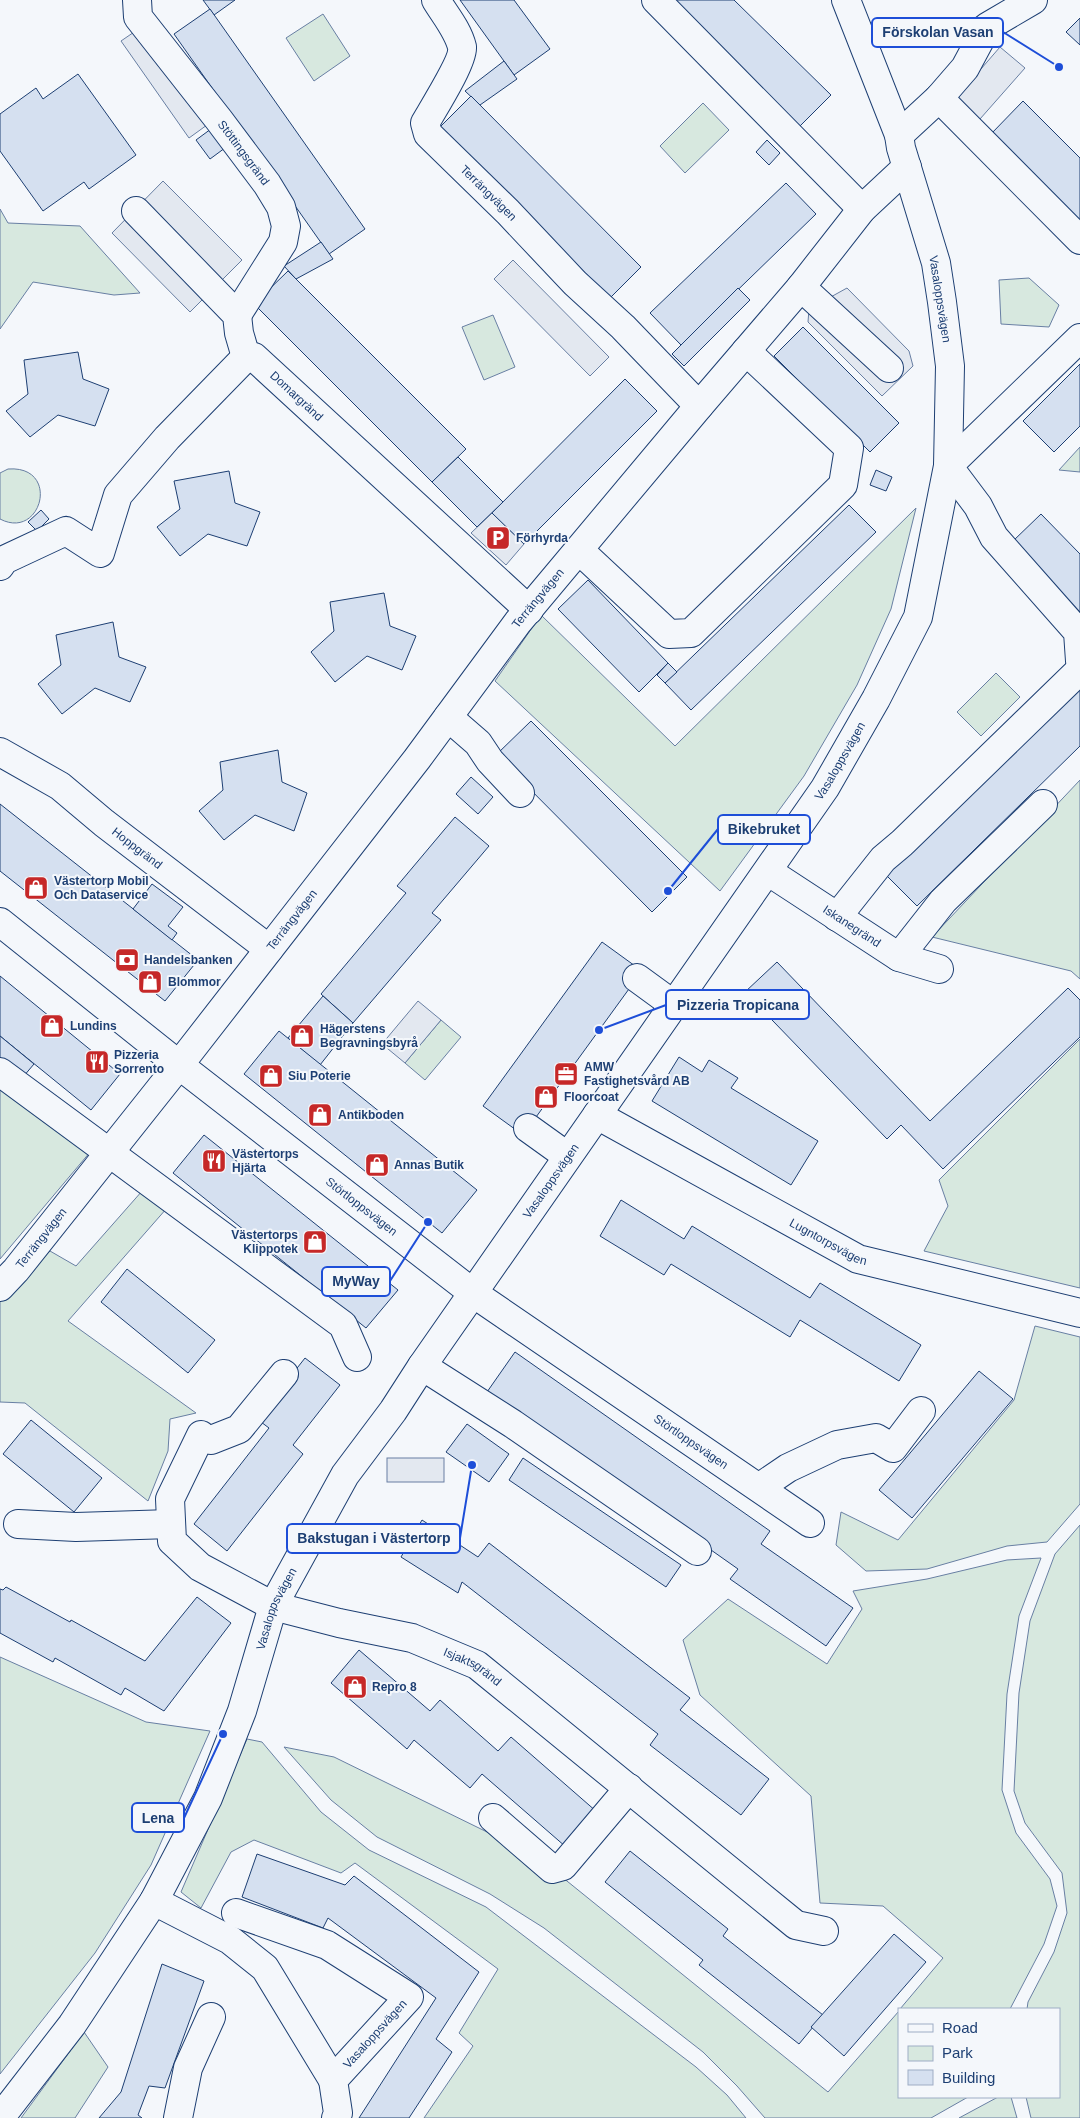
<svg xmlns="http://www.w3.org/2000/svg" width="1080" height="2118" font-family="Arial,sans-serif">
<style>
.green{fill:#d7e8df;stroke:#687fa3}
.parking{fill:#e3e8f0;stroke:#687fa3}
.building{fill:#d5e0f0;stroke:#1d3f73}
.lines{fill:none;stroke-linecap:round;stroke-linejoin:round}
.minor-casing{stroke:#1d3f73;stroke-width:30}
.minor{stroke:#f4f7fb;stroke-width:28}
.labels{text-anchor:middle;stroke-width:4;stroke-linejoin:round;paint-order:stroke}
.street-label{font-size:12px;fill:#1d3f73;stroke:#f4f7fb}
.poi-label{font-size:12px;font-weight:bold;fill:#1d3f73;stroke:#f4f7fb;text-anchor:start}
.leader{fill:none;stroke:#1d4ed8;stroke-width:2}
.callout-dot{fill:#1d4ed8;stroke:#f4f7fb;stroke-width:2}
.callout{fill:#f4f7fb;stroke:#1d4ed8;stroke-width:2}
.callout-label{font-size:14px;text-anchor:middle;font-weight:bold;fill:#1d3f73}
</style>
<rect width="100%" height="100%" fill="#f4f7fb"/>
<g class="green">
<polygon points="323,14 350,56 314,81 286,38"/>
<polygon points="703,103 729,130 685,173 660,146"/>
<polygon points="0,209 8,223 80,226 140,293 114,295 33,282 0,329"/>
<polygon points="1029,278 1059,305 1049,327 1001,324 999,280"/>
<polygon points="493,315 515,367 484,380 462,327"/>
<polygon points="1080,447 1080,472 1059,470"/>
<path d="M8 469C61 465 42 541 0 519V473Z"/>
<polygon points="916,508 891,609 857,685 804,776 720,891 495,681 541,615 675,746"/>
<polygon points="996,673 1020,697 981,736 957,712"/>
<polygon points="1080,780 1080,979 1071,971 932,937"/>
<polygon points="441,1020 461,1037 425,1080 405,1063"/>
<polygon points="1080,1039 1080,1288 924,1251 948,1206 939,1180"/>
<polygon points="0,1082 91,1151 0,1259"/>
<polygon points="150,1182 174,1200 68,1321 196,1413 170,1419 168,1451 148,1501 25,1403 0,1402 0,1298 9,1293 50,1251 76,1266"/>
<polygon points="1035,1326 1080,1337 1080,1504 1047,1542 1007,1546 927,1569 866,1571 836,1545 841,1512 898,1540 1014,1400"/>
<polygon points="1080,1525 1080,2118 1031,2118 1026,2097 1059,2097 1059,2009 1027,2009 1028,2002 1054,1952 1067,1913 1062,1873 1025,1823 1014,1791 1019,1693 1030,1621 1055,1554"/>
<polygon points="1041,1558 1019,1616 1007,1694 1002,1790 1016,1833 1050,1879 1057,1906 1044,1944 1010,2009 900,2009 943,1958 883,1906 820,1903 811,1796 700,1695 683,1640 728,1599 827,1664 862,1609 853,1591 927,1579 1007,1560"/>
<polygon points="0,1657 146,1722 210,1731 151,1865 95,1953 0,2074"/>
<polygon points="247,1739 262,1742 321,1812 369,1850 486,1907 696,2067 727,2095 746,2118 424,2118 473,2046 459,2033 498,1969 355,1863 341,1873 254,1840 231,1852 201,1908 181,1892"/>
<polygon points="284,1747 334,1757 536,1856 828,2092 899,2011 899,2097 968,2097 931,2118 765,2118 737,2086 703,2052 544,1928 490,1894 377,1837 331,1800"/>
<polygon points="84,2032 108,2067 75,2118 21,2118"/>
<polygon points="998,2097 1011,2097 1017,2118 959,2118"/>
</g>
<g class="parking">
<polygon points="140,28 207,125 189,138 121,41"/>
<polygon points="1000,47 1025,68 965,136 942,114"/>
<polygon points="163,181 242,260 190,312 112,233"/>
<polygon points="513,260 609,357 590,376 494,279"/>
<polygon points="847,288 909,351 913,366 882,396 808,322 809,309"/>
<polygon points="492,513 524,544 506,565 471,533"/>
<polygon points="418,1001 441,1020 405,1063 382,1044"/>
<rect x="387" y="1458" width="57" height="24"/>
</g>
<g class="building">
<polygon points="203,0 235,0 214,15"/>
<polygon points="460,0 514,0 550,49 514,75"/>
<polygon points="670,0 734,0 831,95 799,127"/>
<polygon points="210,9 365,229 329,254 174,34"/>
<polygon points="1080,18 1080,45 1066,32"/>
<polygon points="504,61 517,79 480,105 465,91"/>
<polygon points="78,74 136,155 89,189 84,182 43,211 0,151 0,114 36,88 43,99"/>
<polygon points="471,96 641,267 610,298 440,127"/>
<polygon points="1023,101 1080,158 1080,222 991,134"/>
<polygon points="215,126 229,145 210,159 196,140"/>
<polygon points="767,140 780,153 769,165 756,152"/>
<polygon points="786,183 816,214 681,345 650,313"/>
<polygon points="321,242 333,259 296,279 284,266"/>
<polygon points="288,271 466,449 432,482 254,304"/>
<polygon points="738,288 750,300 684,366 672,354"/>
<polygon points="803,327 899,423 870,452 774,356"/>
<polygon points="78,352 83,379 109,389 95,426 58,415 30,437 6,411 28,394 24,360"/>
<polygon points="1080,364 1080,426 1054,452 1023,421"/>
<polygon points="625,379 657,411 524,544 492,513"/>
<polygon points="458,457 503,502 477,527 432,482"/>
<polygon points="876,470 892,477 886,491 870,485"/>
<polygon points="229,471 235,503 260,512 247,546 208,534 180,556 157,527 180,509 174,481"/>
<polygon points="849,505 876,532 691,710 665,683"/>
<polygon points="41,510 49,519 37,531 28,522"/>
<polygon points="1041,514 1080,554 1080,612 1012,542"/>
<polygon points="588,580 668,663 639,692 558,609"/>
<polygon points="384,593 390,626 416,636 402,670 367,656 335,682 311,652 334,631 330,602"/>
<polygon points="113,622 119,657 146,667 130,702 95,688 62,714 38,684 61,665 56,635"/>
<polygon points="668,663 677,672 665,683 657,675"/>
<polygon points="1080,685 1080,746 917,906 886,875"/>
<polygon points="531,721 687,877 652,912 496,755"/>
<polygon points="278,750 282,782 307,793 294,831 255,815 224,840 199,811 223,790 220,762"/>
<polygon points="471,777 493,797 478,814 456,794"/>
<polygon points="0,804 198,960 165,1001 0,871"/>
<polygon points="455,817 489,846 432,913 441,920 353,1023 321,994 406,893 397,886"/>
<polygon points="152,884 183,907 168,926 177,933 172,940 133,909"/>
<polygon points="602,942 642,971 523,1135 483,1106"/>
<polygon points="777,962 930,1121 1068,988 1080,1000 1080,1037 943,1169 901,1125 887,1139 745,992"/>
<polygon points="0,976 120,1074 91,1110 0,1036"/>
<polygon points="323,996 353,1023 320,1065 288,1038"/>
<polygon points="279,1031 477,1190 442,1233 244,1074"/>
<polygon points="0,1036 34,1064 23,1077 0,1059"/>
<polygon points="679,1057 702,1072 709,1060 738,1078 731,1088 818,1141 791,1185 652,1101"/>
<polygon points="204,1135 398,1290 366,1328 173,1173"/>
<polygon points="621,1200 684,1239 692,1226 810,1298 820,1283 921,1345 899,1381 800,1320 790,1337 671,1264 664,1275 600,1236"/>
<polygon points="127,1269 215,1340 188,1373 101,1302"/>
<polygon points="515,1352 770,1531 761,1544 853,1608 826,1646 730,1579 738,1569 487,1392"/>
<polygon points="305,1358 340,1385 293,1445 303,1454 227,1551 194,1524 269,1428 257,1419"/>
<polygon points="979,1371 1013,1399 912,1518 879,1490"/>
<polygon points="31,1420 102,1478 74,1512 3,1454"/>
<polygon points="467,1424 509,1454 489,1482 446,1452"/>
<polygon points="523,1458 681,1565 666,1587 509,1480"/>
<polygon points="422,1520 478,1557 489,1543 690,1698 680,1710 769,1779 741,1815 650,1745 658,1734 462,1582 458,1593 401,1557"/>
<polygon points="6,1587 70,1622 71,1620 145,1661 197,1597 231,1623 164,1711 125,1688 121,1695 55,1658 53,1662 0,1633 0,1589 3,1590"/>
<polygon points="359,1650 430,1711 440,1700 498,1751 511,1737 597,1812 566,1847 482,1774 470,1788 414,1740 407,1749 331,1683"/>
<polygon points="630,1851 728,1929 723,1936 823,2015 799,2044 699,1965 703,1960 605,1882"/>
<polygon points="257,1854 345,1885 354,1876 479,1972 436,2039 452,2052 409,2118 359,2118 436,1998 328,1918 323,1928 242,1897"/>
<polygon points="894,1934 926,1962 844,2056 811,2027"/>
<polygon points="162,1964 204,1981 165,2088 149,2086 138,2115 142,2118 99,2118 121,2092"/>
</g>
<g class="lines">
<defs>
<g id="minor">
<path id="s1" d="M137 0 138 17 219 120 267 184 281 207 286 226 283 242 237 315"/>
<path id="s2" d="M436 0C445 15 458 30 462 47 464 60 433 109 425 123L428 134 508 212 575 283 623 327 699 406"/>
<polyline points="656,0 862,209"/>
<polyline points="939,98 1080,240"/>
<polyline points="899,135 939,98 965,68 987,27 1033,0"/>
<polyline points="136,211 237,315 239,333 246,357"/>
<polyline points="801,287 889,368"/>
<polyline points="1080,338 948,466 978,506 994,537 1078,632 1080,661"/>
<polyline points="579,550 669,634 691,633 843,485 849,448 746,351"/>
<path id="s3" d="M0 566 4 560 66 531 100 553 118 495 167 438 246 357H254L529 610"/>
<polyline points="448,717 478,743 490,761 520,793"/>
<path id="s4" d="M0 752 60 786 104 823 269 949"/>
<path id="s5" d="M769 872 899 957 939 969"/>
<polyline points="837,917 883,859 902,843 1080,670"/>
<path id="s6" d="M0 922 179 1065 473 1293 810 1523"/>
<polyline points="899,957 943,901 1043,804"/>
<polyline points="637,978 674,1005"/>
<polyline points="0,1072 343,1325 357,1357"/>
<path id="s7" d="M597 1115 858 1259 1080 1313"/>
<polyline points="528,1128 567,1156"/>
<path id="s8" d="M0 1287 16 1270 179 1065 417 759 518 622 699 406 801 287 862 209 907 167"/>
<polyline points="422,1366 513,1424 697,1551"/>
<path id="s9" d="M201 1435 170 1499 172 1541 200 1567 273 1606 339 1623 412 1638 477 1665 796 1925 824 1931"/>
<polyline points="211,1440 239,1429 284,1374"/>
<polyline points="760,1487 788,1468 837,1445 876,1438 893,1448 921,1411"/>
<polyline points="18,1524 76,1527 171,1524"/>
<polyline points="493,1818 552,1869 563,1866 629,1788"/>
<polyline points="154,1901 230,1940 265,1968 333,2080"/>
<polyline points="236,1913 327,1945 409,1997 333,2080 338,2113 336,2118"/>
<path id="s10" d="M0 2118 72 2025 154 1901 208 1798 242 1711 273 1606 345 1475 393 1411 422 1366 825 788 876 699 918 617 948 466 950 366 942 302 936 263 901 148 899 135 846 0"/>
<polyline points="178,2118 188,2068 211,2017"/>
</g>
</defs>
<use href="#minor" class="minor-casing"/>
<use href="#minor" class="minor"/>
</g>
<defs>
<symbol id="parking-square" viewBox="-11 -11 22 22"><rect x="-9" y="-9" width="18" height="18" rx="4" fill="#c62828" stroke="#f4f7fb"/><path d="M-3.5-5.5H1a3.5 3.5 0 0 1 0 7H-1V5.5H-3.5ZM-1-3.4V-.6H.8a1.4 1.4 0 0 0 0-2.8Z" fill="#fff"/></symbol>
<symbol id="shop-square" viewBox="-11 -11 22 22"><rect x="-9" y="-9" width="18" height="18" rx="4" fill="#c62828" stroke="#f4f7fb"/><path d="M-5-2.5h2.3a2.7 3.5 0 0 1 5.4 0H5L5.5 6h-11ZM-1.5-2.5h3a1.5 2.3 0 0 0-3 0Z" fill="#fff"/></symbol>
<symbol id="bank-square" viewBox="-11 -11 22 22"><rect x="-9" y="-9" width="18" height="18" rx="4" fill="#c62828" stroke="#f4f7fb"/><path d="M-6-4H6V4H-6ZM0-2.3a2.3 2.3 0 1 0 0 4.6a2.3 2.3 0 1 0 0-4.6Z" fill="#fff"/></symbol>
<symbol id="restaurant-square" viewBox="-11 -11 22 22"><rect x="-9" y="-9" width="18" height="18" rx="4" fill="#c62828" stroke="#f4f7fb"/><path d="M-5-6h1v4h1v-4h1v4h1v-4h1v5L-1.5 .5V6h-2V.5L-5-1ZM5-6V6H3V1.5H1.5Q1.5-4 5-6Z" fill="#fff"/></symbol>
<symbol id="office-square" viewBox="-11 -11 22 22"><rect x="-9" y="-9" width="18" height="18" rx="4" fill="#c62828" stroke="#f4f7fb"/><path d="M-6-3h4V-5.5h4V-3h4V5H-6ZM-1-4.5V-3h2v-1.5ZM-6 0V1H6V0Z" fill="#fff"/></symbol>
</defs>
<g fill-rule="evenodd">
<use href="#parking-square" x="484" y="524" width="28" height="28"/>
<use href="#shop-square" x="22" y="874" width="28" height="28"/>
<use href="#bank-square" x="113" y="946" width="28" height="28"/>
<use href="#shop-square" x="136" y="968" width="28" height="28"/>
<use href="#shop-square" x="38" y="1012" width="28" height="28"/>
<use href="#shop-square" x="288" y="1022" width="28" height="28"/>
<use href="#restaurant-square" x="83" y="1048" width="28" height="28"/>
<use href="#office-square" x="552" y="1060" width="28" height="28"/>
<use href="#shop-square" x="257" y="1062" width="28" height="28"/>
<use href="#shop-square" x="532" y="1083" width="28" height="28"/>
<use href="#shop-square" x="306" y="1101" width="28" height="28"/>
<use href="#restaurant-square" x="200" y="1147" width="28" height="28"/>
<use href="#shop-square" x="363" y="1151" width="28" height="28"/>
<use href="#shop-square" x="301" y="1228" width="28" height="28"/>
<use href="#shop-square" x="341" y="1673" width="28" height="28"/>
</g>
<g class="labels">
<g class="street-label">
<text dy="4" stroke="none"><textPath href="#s1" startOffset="189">Stöttingsgränd</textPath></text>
<text dy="4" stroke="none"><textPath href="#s2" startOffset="235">Terrängvägen</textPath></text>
<text transform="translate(940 299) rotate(81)" y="4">Vasaloppsvägen</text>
<text dy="4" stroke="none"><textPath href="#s3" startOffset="431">Domargränd</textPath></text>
<text dy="4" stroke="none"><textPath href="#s8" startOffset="874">Terrängvägen</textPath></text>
<text dy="4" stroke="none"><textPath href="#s10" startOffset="1604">Vasaloppsvägen</textPath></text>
<text dy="4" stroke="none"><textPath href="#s4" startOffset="168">Hoppgränd</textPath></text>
<text dy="4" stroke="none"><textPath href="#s8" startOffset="469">Terrängvägen</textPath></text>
<text dy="4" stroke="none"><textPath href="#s5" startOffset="99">Iskanegränd</textPath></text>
<text dy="4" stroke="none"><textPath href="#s10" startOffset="1094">Vasaloppsvägen</textPath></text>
<text dy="4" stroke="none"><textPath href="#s6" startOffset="460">Störtloppsvägen</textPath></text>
<text dy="4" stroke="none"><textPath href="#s8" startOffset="64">Terrängvägen</textPath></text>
<text dy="4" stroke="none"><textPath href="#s7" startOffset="264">Lugntorpsvägen</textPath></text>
<text dy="4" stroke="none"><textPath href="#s6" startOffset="865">Störtloppsvägen</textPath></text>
<text dy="4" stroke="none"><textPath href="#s10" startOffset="584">Vasaloppsvägen</textPath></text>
<text dy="4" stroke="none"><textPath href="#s9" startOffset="444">Isjaktsgränd</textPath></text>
<text transform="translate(375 2034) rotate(-48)" y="4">Vasaloppsvägen</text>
</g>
<g class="poi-label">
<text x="516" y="542">Förhyrda</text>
<text x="54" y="885">Västertorp Mobil<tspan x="54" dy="14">Och Dataservice</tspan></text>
<text x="144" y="964">Handelsbanken</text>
<text x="168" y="986">Blommor</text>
<text x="70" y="1030">Lundins</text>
<text x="320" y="1033">Hägerstens<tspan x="320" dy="14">Begravningsbyrå</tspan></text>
<text x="114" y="1059">Pizzeria<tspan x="114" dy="14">Sorrento</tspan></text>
<text x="584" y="1071">AMW<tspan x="584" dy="14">Fastighetsvård AB</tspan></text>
<text x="288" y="1080">Siu Poterie</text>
<text x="564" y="1101">Floorcoat</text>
<text x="338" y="1119">Antikboden</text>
<text x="232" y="1158">Västertorps<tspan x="232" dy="14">Hjärta</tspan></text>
<text x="394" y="1169">Annas Butik</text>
<text x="298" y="1239" text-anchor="end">Västertorps<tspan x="298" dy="14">Klippotek</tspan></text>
<text x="372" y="1691">Repro 8</text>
</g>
</g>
<path class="leader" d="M1059 67L1003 32M668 891L718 829M599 1030L666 1005M428 1222L390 1281M472 1465L460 1538M223 1734L184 1818"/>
<g class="callout-dot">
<circle cx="1059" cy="67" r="5"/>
<circle cx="668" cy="891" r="5"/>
<circle cx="599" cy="1030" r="5"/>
<circle cx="428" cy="1222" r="5"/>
<circle cx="472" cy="1465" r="5"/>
<circle cx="223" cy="1734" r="5"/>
</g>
<g class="callout">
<rect x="872" y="18" width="131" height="29" rx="5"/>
<rect x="718" y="815" width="92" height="29" rx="5"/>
<rect x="666" y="990" width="143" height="29" rx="5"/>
<rect x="322" y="1267" width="68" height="29" rx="5"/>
<rect x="287" y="1524" width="173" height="29" rx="5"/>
<rect x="132" y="1803" width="52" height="29" rx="5"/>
</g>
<g class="callout-label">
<text x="938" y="37">Förskolan Vasan</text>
<text x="764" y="834">Bikebruket</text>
<text x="738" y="1010">Pizzeria Tropicana</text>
<text x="356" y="1286">MyWay</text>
<text x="374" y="1543">Bakstugan i Västertorp</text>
<text x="158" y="1823">Lena</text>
</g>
<rect x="898" y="2008" width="162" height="90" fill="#f4f7fb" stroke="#9eadc5"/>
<rect x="908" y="2024" width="25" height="8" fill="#f4f7fb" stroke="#9eadc5"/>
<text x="942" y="2033" font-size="15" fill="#1d3f73">Road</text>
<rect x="908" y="2046" width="25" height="15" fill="#d7e8df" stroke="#9eadc5"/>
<text x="942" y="2058" font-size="15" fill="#1d3f73">Park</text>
<rect x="908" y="2070" width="25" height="15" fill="#d5e0f0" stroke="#9eadc5"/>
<text x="942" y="2083" font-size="15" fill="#1d3f73">Building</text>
</svg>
